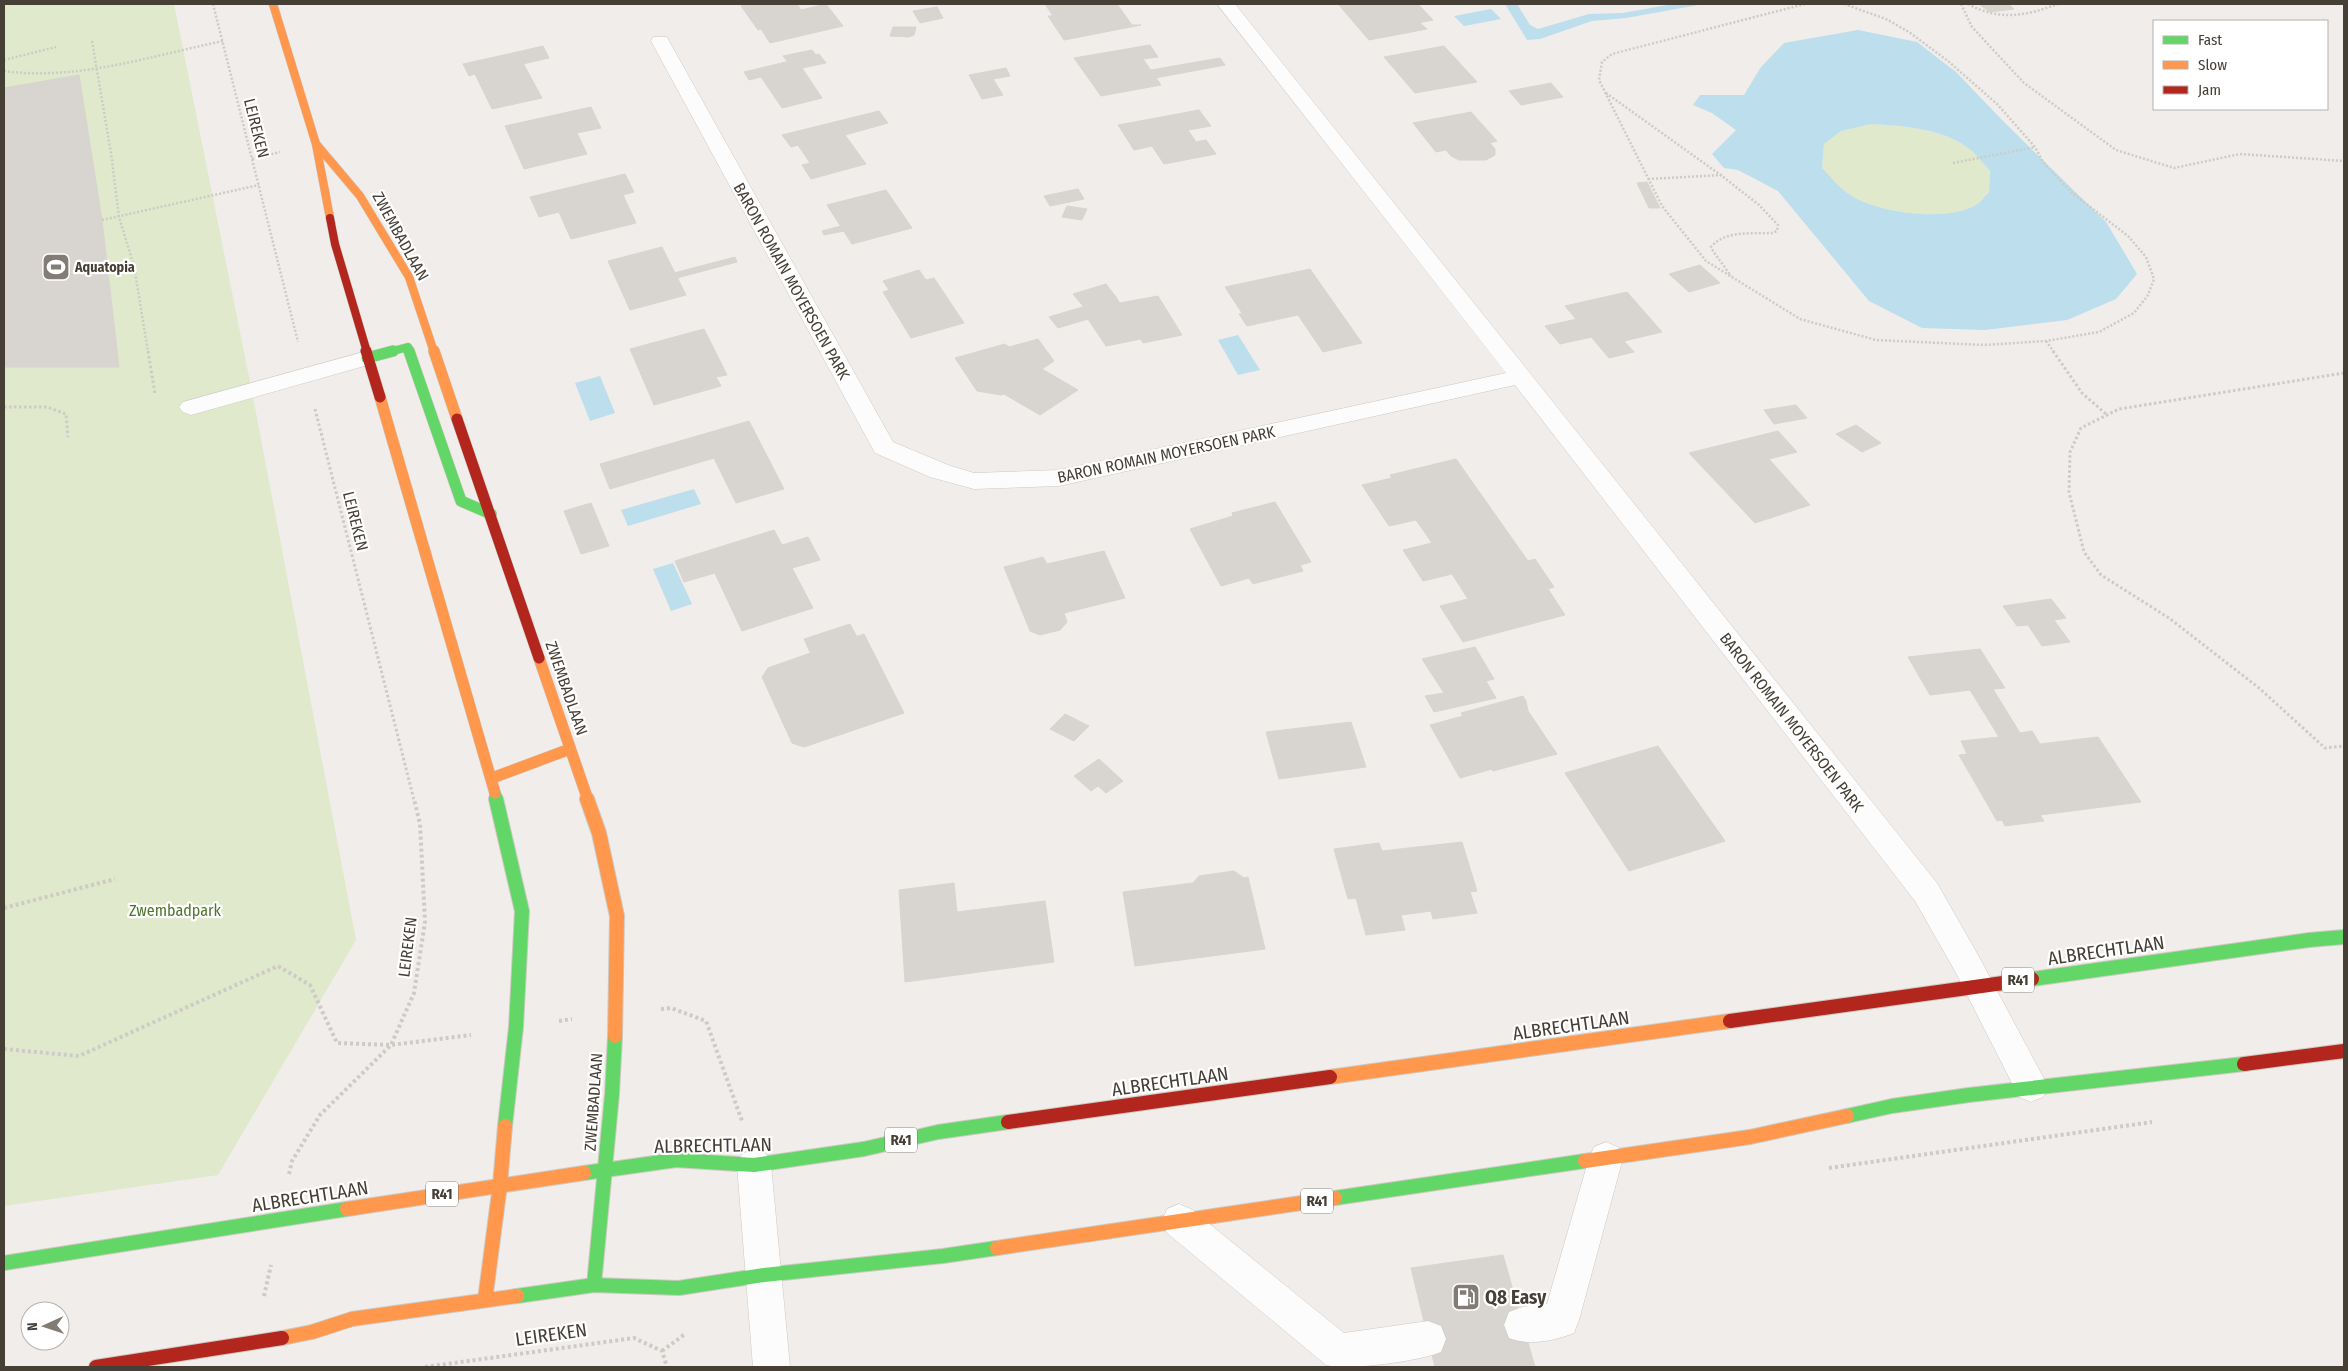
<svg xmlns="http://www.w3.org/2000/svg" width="2348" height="1371" font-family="'Fira Sans Condensed',sans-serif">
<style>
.green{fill:#e0e9cb}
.water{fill:#bcdeed;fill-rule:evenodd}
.building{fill:#d8d5d1;stroke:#d8d4d0}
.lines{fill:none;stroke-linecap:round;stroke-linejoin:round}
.lane-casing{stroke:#ccc9c6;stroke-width:1}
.street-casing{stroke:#ccc9c6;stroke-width:1}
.fast-far2-casing{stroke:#cec9c1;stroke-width:9}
.fast-far1-casing{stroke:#cec9c1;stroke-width:12}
.fast-casing{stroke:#cec9c1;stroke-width:16}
.slow-far2-casing{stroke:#cec9c1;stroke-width:9}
.slow-far1-casing{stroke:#cec9c1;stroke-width:12}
.slow-casing{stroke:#cec9c1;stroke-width:16}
.jam-far2-casing{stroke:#cec9c1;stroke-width:9}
.jam-far1-casing{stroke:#cec9c1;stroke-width:12}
.jam-casing{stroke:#cec9c1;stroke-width:16}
.path-far2{stroke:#cecbc7;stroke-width:2.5;stroke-dasharray:2 2;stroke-linecap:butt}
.path-far1{stroke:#cecbc7;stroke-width:3;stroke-dasharray:2.5 2.5;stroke-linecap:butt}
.path{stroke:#cecbc7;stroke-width:4;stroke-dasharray:3 3;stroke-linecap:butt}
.lane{fill:#fdfcfc;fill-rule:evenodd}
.street{fill:#fdfcfc;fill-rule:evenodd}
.fast-far2{stroke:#63d668;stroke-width:8}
.fast-far1{stroke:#63d668;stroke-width:11}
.fast{stroke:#63d668;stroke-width:14}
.slow-far2{stroke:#ff974d;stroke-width:8}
.slow-far1{stroke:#ff974d;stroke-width:11}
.slow{stroke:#ff974d;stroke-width:14}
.jam-far2{stroke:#b3261e;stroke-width:8}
.jam-far1{stroke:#b3261e;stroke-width:11}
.jam{stroke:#b3261e;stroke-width:14}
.labels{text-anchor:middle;stroke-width:4.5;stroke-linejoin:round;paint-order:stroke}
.far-poi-label{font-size:14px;font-weight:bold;fill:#463f36;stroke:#fff;text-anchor:start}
.shield{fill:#fff;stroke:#7e7972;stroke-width:1}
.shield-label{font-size:15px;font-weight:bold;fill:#463f36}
.street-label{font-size:16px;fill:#463f36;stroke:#fff}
.park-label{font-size:16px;fill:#4f762c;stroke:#fff}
.near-street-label{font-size:19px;fill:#463f36;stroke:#fff}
.near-poi-label{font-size:19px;font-weight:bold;fill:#463f36;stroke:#fff;text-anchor:start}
</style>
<rect width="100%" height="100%" fill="#f0edea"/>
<g class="green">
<polygon points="4,4 174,4 253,397 356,940 218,1175 4,1206"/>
<path d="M1871 124C1904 126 1945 128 1972 151 1978 157 1984 164 1990 171L1989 191C1986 195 1982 200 1979 203 1951 224 1872 213 1846 192 1838 185 1830 176 1822 168L1824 144 1841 131Z"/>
</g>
<g class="water">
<polygon points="1505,4 1517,4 1530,25 1538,29 1589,14 1623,13 1673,4 1704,4 1626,18 1592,21 1540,39 1527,40"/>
<polygon points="1491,9 1501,19 1464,26 1454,16"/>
<path d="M1858 30 1917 42 1956 72 2003 121 2106 222 2137 274 2116 299 2067 320 1985 330 1922 328 1869 301 1778 191 1738 170 1724 168 1712 154 1736 130 1712 113 1693 105 1700 95H1744L1761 67 1784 43ZM1871 124C1904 126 1945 128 1972 151 1978 157 1984 164 1990 171L1989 192C1986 195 1982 200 1979 203 1951 224 1872 213 1846 192 1838 186 1830 176 1822 168L1824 144 1841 131Z"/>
<polygon points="1238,335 1260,370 1238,375 1218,340"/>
<polygon points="600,376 615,413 590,421 575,383"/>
<polygon points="694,489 701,504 628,526 621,510"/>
<polygon points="673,563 692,604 671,611 653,569"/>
</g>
<g class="building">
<polygon points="750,4 797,4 801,10 826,4 843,26 770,43 761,29 758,30 741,6"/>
<polygon points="1045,4 1117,4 1132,25 1141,25 1064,40 1048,16 1053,16"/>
<polygon points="1338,4 1367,4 1368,5 1350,9 1370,32 1420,23 1427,29 1369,40"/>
<polygon points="1367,4 1407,4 1408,5 1418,4 1433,20 1370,32 1350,9 1368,5"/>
<polygon points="1979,4 2008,4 2014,9 1990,12"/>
<polygon points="937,7 943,18 920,23 913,11"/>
<polygon points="893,27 916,27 914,35 909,37 890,36"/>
<polygon points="1150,45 1158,57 1143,59 1161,85 1101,96 1074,58"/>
<polygon points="543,46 549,58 523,64 517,52"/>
<polygon points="1444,46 1477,82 1415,93 1384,57"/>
<polygon points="812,50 816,55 787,61 783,56"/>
<polygon points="517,52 542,98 492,109 475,74 469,76 463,64"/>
<polygon points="819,54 826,63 802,68 822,98 782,108 761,77 749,80 744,72"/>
<polygon points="1220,58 1225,65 1155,78 1151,70"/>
<polygon points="1006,68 1010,76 993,79 1003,95 982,99 969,75"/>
<polygon points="79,75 102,220 119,367 4,367 4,88"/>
<polygon points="1551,83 1563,97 1521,105 1509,91"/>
<polygon points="591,107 601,128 577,133 587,154 524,169 505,126"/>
<polygon points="1199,110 1211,126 1188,130 1196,142 1206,140 1216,154 1164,164 1152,146 1134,150 1118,125"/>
<polygon points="879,111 888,123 845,135 866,164 811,179 802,165 810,163 798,145 791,147 782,135"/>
<polygon points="1471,112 1497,141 1490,143 1495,149 1495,155 1486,160 1459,160 1451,156 1446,150 1436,152 1413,123"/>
<polygon points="625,174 634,192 623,195 636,223 571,239 559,212 539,217 530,197"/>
<polygon points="1647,182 1660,208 1649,208 1637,183"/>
<polygon points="1078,189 1084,199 1050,206 1044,196"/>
<polygon points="886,190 912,228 852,244 827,205"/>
<polygon points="1067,206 1087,209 1082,220 1062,217"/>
<polygon points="841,226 844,231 824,235 822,231"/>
<polygon points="662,247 686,295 630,310 608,261"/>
<polygon points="735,257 737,262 677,278 674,273"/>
<polygon points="1700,265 1720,283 1689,292 1669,274"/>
<polygon points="1310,269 1362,343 1323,352 1298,315 1247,326 1239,314 1242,313 1225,287"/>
<polygon points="919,270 926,280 934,278 964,323 911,338 883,292 889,290 883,281"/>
<polygon points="1106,284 1116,297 1083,306 1073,294"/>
<polygon points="1627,292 1662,332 1624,341 1634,352 1609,358 1565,306"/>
<polygon points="1158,296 1182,335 1143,343 1120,303"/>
<polygon points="1116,297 1141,339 1106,346 1088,319 1058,328 1049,317"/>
<polygon points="1577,319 1592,337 1560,344 1545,326"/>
<polygon points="704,329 727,375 716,377 721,386 654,405 630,349"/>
<polygon points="1038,339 1054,361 1042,369 1078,390 1040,415 1004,394 1001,395 977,391 955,358 1005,344 1009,347"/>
<polygon points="1796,405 1807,418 1774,424 1764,410"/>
<polygon points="749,421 784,489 736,503 714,458 610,489 600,464"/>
<polygon points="1856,425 1881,443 1862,452 1836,434"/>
<polygon points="1778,431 1797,452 1769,459 1810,505 1755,523 1689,453"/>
<polygon points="1456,459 1528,561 1535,559 1554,587 1548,589 1565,615 1463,642 1440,606 1468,599 1452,574 1423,581 1403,550 1432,543 1416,520 1389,526 1362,485 1392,478 1390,475"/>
<polygon points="1275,502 1311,562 1300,565 1303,571 1253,584 1249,578 1221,586 1190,529 1233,516 1232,513"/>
<polygon points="591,503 609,546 581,554 564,511"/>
<polygon points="774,530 782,545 712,567 715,573 684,582 675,561"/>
<polygon points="808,537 820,560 792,568 813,608 742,631 712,567"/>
<polygon points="1104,551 1125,598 1064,613 1067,622 1060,630 1040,635 1030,631 1004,567 1043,557 1047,564"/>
<polygon points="2051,599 2066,618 2054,620 2070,642 2042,646 2028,625 2017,626 2003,606"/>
<polygon points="850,624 857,637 810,652 804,639"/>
<polygon points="864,634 904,713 804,747 792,743 762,677 768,668"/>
<polygon points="1475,647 1494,679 1486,681 1496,698 1434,712 1425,696 1444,693 1422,659"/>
<polygon points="1980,649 2005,688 1993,689 2020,733 2032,731 2040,744 2098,737 2141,802 2040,815 2044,821 2005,826 2002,820 1997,821 1959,755 1967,754 1961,741 1999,737 1970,690 1930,695 1908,657"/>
<polygon points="1523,696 1526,701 1528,711 1557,754 1493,771 1466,728 1469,727 1461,713"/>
<polygon points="1065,714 1089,726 1074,741 1050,729"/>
<polygon points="1463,716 1469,727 1466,728 1492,769 1460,778 1430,725"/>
<polygon points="1351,722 1366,767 1279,779 1266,732"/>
<polygon points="1658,746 1725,841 1629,871 1565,773"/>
<polygon points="1099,759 1123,781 1106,793 1098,786 1091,791 1074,776"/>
<polygon points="1462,842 1477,891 1470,892 1477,913 1433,919 1431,911 1401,915 1405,930 1366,935 1356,898 1348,899 1334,849 1379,843 1382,851"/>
<polygon points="1234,871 1244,878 1248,877 1265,949 1135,966 1123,892 1193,883 1199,876"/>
<polygon points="954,883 957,912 1045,901 1054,962 905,982 899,890"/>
<polygon points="1503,1255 1535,1367 1435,1367 1411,1268"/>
</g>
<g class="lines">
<defs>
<g id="lane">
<polygon points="367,351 375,353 378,358 375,363 191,415 183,412 179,407 183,402"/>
<path d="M1606 1142 1618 1147 1623 1158 1579 1320 1574 1333C1554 1341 1529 1346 1509 1338L1504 1325 1509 1312 1522 1307 1547 1304 1589 1158 1594 1147Z"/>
<path d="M1179 1204 1191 1209 1344 1333 1428 1321 1441 1326 1446 1339 1441 1352C1420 1361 1347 1371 1326 1365L1167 1233 1162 1221 1167 1209Z"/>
</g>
<g id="street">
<polygon points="1217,4 1235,4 1937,883 1978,955 2043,1077 2048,1087 2043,1097 2031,1102 2019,1097 1956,973 1915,901 1515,385 1059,486 974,489 930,477 875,453 651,41 653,37 667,37 669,41 893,442 948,465 974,473 1059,470 1506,373"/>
<polygon points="754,1149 766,1154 771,1165 790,1367 753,1367 737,1165 742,1154"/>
</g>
<polyline id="fast-far2" points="389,352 408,347 410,352"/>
<g id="fast-far1">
<polyline points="409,351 461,501 491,514"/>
<polyline points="367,358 393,351"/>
<polyline points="495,793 497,800"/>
</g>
<g id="fast">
<polyline points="496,799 522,911 516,1027 505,1126"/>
<polyline points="2032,979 2309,940 2344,937"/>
<polyline points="1847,1116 1892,1106 1969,1095 2244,1064"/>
<polyline points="584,1173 676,1160 754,1165 864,1149 938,1132 1008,1122"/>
<polyline points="1335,1198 1585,1161"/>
<polyline points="4,1263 347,1209"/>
<polyline points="594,1285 612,1094 615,1036"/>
<polyline points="517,1296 594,1285 679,1288 764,1275 943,1256 997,1248"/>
</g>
<g id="slow-far2">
<polyline points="273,4 316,144 330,218"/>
<polyline points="317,145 360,196 409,277 434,352"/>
</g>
<g id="slow-far1">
<polyline points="434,351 457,419"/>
<polyline points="380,397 495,793"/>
<polyline points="539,658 588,800"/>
<polyline points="492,778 570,749"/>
</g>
<g id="slow">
<polyline points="587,799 599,833 617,916 615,1036"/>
<polyline points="1330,1077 1730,1021"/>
<polyline points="1585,1161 1750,1137 1847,1116"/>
<polyline points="347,1209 584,1173"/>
<polyline points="997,1248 1335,1198"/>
<polyline points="485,1300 500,1185 505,1126"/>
<polyline points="282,1338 312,1332 352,1319 517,1296"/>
</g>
<polyline id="jam-far2" points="330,218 335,244 367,352"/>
<g id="jam-far1">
<polyline points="366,351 380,397"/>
<polyline points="457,419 539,658"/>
</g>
<g id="jam">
<polyline points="1730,1021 2032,979"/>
<polyline points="2244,1064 2344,1051"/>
<polyline points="1008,1122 1330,1077"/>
<polyline points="96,1367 282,1338"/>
</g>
</defs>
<use href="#lane" class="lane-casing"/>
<use href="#street" class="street-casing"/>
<use href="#fast-far2" class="fast-far2-casing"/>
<use href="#fast-far1" class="fast-far1-casing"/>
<use href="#fast" class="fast-casing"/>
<use href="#slow-far2" class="slow-far2-casing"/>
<use href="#slow-far1" class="slow-far1-casing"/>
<use href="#slow" class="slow-casing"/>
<use href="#jam-far2" class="jam-far2-casing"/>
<use href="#jam-far1" class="jam-far1-casing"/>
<use href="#jam" class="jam-casing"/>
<g class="path-far2">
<polyline points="213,4 298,342"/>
<polyline points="1805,4 1612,54 1602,62 1599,80 1662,206 1706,261 1800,319 1876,340 1984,345 2046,341 2099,332 2134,313 2148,295 2154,279 2146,257 2128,236 2071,192 2043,162 2035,147 1997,104 1948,61 1909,32 1886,19 1844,4"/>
<polyline points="1961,4 1972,27 2024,83 2116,150 2174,168 2240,154 2344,161"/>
<path d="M1968 4C1999 21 2026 16 2058 4"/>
<polyline points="92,41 111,153 119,217 134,266 148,352"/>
<polyline points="4,60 56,47"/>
<path d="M4 71C77 81 151 56 223 41"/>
<path d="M1606 93 1722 176 1759 205 1778 225 1777 231 1772 233C1752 234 1725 230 1711 247L1713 251 1731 276"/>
<polyline points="252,159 280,152"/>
<polyline points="1953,163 2035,147"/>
<polyline points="1648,179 1722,175"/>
<polyline points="102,220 259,185"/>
<polyline points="2046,341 2054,352"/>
</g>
<g class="path-far1">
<polyline points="148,351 155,394"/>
<polyline points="2053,351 2082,393 2106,414"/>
<polyline points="2344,373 2119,409 2081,428 2070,452 2069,492 2084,552 2101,575 2169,618 2259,688 2325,748 2344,746"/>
<polyline points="4,407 47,407 66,414 68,437"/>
<polyline points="315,409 414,800"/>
</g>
<g class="path">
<polyline points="4,908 115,879"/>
<polyline points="661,1009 671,1008 706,1021 742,1121"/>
<polyline points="559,1021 572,1019"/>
<polyline points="4,1049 79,1056 278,966 310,985 337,1043 391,1045 471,1035"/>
<polyline points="1829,1168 2152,1122"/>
<polyline points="289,1174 292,1161 320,1115 391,1045 414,993 425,922 420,824 414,799"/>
<polyline points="264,1296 271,1265"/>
<polyline points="662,1351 685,1334"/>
<polyline points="425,1367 634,1338 662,1351 667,1367"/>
</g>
<use href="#lane" class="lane"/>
<use href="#street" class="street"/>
<use href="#fast-far2" class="fast-far2"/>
<use href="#fast-far1" class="fast-far1"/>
<use href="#fast" class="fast"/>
<use href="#slow-far2" class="slow-far2"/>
<use href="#slow-far1" class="slow-far1"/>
<use href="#slow" class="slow"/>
<use href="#jam-far2" class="jam-far2"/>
<use href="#jam-far1" class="jam-far1"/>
<use href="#jam" class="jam"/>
</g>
<defs>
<symbol id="stadium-square" viewBox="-11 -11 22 22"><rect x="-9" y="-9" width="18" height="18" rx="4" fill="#827c75" stroke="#fff"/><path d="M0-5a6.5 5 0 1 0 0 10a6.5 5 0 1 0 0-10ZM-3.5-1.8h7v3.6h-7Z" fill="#fff"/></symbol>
<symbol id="fuel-square" viewBox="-11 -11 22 22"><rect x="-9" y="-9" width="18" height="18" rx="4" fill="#827c75" stroke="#fff"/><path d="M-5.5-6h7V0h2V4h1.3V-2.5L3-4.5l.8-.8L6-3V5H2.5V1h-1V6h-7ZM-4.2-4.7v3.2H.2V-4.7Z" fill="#fff"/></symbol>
</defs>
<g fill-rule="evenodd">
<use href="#stadium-square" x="40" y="251" width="32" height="32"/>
<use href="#fuel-square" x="1450" y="1281" width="32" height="32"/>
</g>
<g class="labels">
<g class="far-poi-label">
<text x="75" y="272">Aquatopia</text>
</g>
<g class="shield">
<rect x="2002" y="967.5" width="32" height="25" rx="4"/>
<rect x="885" y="1127.5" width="32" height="25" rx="4"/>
<rect x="426" y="1181.5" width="32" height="25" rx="4"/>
<rect x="1301" y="1188.5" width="32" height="25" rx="4"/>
</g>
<g class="shield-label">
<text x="2018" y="985">R41</text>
<text x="901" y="1145">R41</text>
<text x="442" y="1199">R41</text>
<text x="1317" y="1206">R41</text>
</g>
<g class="street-label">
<text transform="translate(257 128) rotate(76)" y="6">LEIREKEN</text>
<text transform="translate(401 236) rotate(61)" y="6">ZWEMBADLAAN</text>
<text transform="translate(792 281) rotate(61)" y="6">BARON ROMAIN MOYERSOEN PARK</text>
<text transform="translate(1166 454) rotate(-12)" y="6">BARON ROMAIN MOYERSOEN PARK</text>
<text transform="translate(356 521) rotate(76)" y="6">LEIREKEN</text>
<text transform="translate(567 688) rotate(71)" y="6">ZWEMBADLAAN</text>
<text transform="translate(1792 722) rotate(52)" y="6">BARON ROMAIN MOYERSOEN PARK</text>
<text transform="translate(407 947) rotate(-83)" y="6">LEIREKEN</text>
<text transform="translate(593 1102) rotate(-86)" y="6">ZWEMBADLAAN</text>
</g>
<g class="park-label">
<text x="175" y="916">Zwembadpark</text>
</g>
<g class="near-street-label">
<text transform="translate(2106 950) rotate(-8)" y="7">ALBRECHTLAAN</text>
<text transform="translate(1571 1025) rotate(-8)" y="7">ALBRECHTLAAN</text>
<text transform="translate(1170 1081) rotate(-8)" y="7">ALBRECHTLAAN</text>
<text transform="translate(713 1145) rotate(-1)" y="7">ALBRECHTLAAN</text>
<text transform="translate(310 1196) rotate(-9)" y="7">ALBRECHTLAAN</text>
<text transform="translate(551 1334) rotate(-8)" y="7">LEIREKEN</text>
</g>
<g class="near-poi-label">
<text x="1485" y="1304">Q8 Easy</text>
</g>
</g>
<rect width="2348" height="1371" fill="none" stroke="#463f36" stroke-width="10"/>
<rect x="2153" y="20" width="175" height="90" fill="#ffffff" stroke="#b5b2af"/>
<rect x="2163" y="36" width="25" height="8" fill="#63d668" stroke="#b5b2af"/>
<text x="2198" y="45" font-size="15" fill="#463f36">Fast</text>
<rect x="2163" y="61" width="25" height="8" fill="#ff974d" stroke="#b5b2af"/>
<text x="2198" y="70" font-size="15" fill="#463f36">Slow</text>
<rect x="2163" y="86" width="25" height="8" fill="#b3261e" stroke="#b5b2af"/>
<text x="2198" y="95" font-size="15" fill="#463f36">Jam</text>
<g transform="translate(45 1326) rotate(267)"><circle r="24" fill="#ffffff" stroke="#b5b2af"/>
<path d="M0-4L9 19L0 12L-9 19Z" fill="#827c75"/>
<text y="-8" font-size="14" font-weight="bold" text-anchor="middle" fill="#463f36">N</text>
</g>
</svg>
